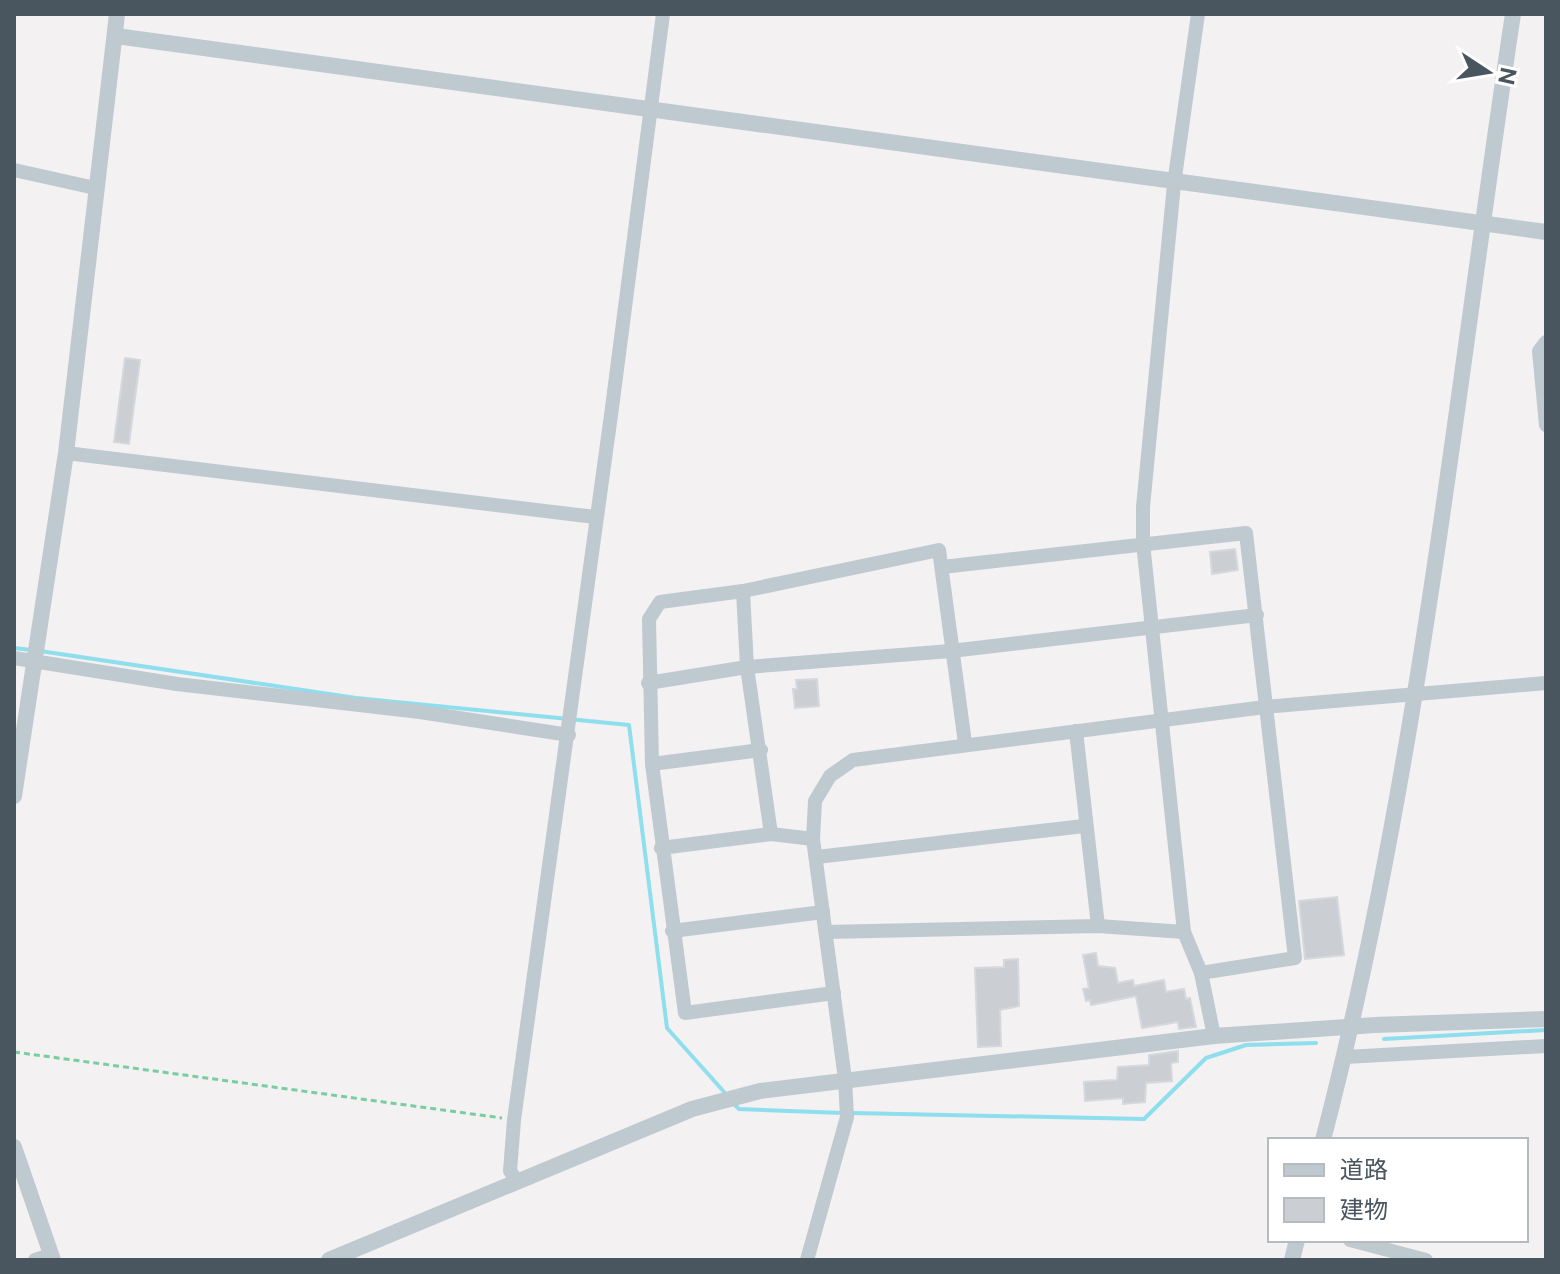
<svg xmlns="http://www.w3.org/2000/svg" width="1560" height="1274" font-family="'Public Sans','Noto Sans JP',sans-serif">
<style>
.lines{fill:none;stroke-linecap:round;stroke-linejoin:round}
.stream{stroke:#8edeed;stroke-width:4}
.building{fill:#cbced3;stroke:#d5d8dc;stroke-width:2}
.path{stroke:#78cea0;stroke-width:3;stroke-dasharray:6 4;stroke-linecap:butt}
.minor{stroke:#bfc9d0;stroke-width:14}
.tertiary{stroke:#bfc9d0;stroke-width:16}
</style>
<rect width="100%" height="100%" fill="#f3f1f1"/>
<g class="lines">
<g class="stream">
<polyline points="14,648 31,650"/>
<polyline points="40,651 356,698 629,725 667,1028 725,1093"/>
<polyline points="1384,1039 1546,1030"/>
<polyline points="735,1105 739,1109 843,1113"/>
<polyline points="852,1113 1144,1119 1206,1058 1246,1045 1316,1043"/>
</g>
</g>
<g class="building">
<polygon points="125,358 140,360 129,444 114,442"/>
<polygon points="1235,549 1238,570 1212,574 1210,552"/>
<polygon points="817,679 819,706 795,708 793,689 797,689 796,680"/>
<polygon points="1337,897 1344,955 1305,959 1299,901"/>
<polygon points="1096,953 1098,966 1115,968 1118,983 1133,980 1134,986 1164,980 1166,992 1184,989 1186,999 1190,998 1196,1027 1179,1029 1178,1022 1142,1028 1136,996 1091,1005 1090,1000 1086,1001 1083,989 1089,988 1083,955"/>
<polygon points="1018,959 1019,1006 1000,1010 1001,1046 978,1047 975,968 1004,967 1004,960"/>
<polygon points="1178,1051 1178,1062 1171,1063 1172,1081 1146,1083 1145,1102 1123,1104 1123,1098 1085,1101 1084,1082 1117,1080 1118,1067 1149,1065 1149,1055"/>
</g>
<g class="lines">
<polyline class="path" points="14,1052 502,1118"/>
<g class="minor">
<polyline points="1198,14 1174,184 1143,507 1143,543 1184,932 1201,973 1214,1036"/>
<polyline points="14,170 95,188"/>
<polyline points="1546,342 1539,351 1546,425"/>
<polyline points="66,453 595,517"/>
<polyline points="942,567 1246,533 1295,958 1201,973"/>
<polyline points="743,591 747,667 771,834"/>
<polyline points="14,658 177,684 420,712 569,735"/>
<polyline points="648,683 747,667 951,651 1257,615"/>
<polyline points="1076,731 1098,926"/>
<polyline points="652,764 761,750"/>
<polyline points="661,848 771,834 813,839"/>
<polyline points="817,857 1084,826"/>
<polyline points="672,931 823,912"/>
<polyline points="827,932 1098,926 1184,932"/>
<polyline points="834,993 685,1013 652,764 649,619 660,602 743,591 939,550 965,743"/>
<polyline points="1345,1057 1546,1046"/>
<path d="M518 1182 510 1171 514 1120C567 752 616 383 663 14"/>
<polyline points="1350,1240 1426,1260"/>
<polyline points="35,1260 51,1255"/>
<polyline points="807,1260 847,1117 845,1079 813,839 815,801 830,776 853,760 1265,707 1546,683"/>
</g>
<g class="tertiary">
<polyline points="116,36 1546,232"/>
<polyline points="14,796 66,453 117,14"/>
<path d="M1323 1140C1419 772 1456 390 1513 14"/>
<polyline points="14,1147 53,1260"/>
<polyline points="329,1260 692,1109 760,1091 1214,1036 1375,1025 1546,1019"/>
<polyline points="1292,1260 1297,1240"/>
</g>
</g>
<rect width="1560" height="1274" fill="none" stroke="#49555f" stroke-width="32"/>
<rect x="1268" y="1138" width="260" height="104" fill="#ffffff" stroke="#b6bbbf" stroke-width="2"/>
<rect x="1284" y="1164" width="40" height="12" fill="#bfc9d0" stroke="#b6bbbf" stroke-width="2"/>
<text x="1340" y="1178" font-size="24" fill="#49555f">道路</text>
<rect x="1284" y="1198" width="40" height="24" fill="#cbced3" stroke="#b6bbbf" stroke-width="2"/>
<text x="1340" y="1218" font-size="24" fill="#49555f">建物</text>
<g transform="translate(1488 72) rotate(102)" stroke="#ffffff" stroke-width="6" paint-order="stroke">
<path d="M0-6L14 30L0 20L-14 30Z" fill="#49555f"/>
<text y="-12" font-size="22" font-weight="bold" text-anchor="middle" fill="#49555f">N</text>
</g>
</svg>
